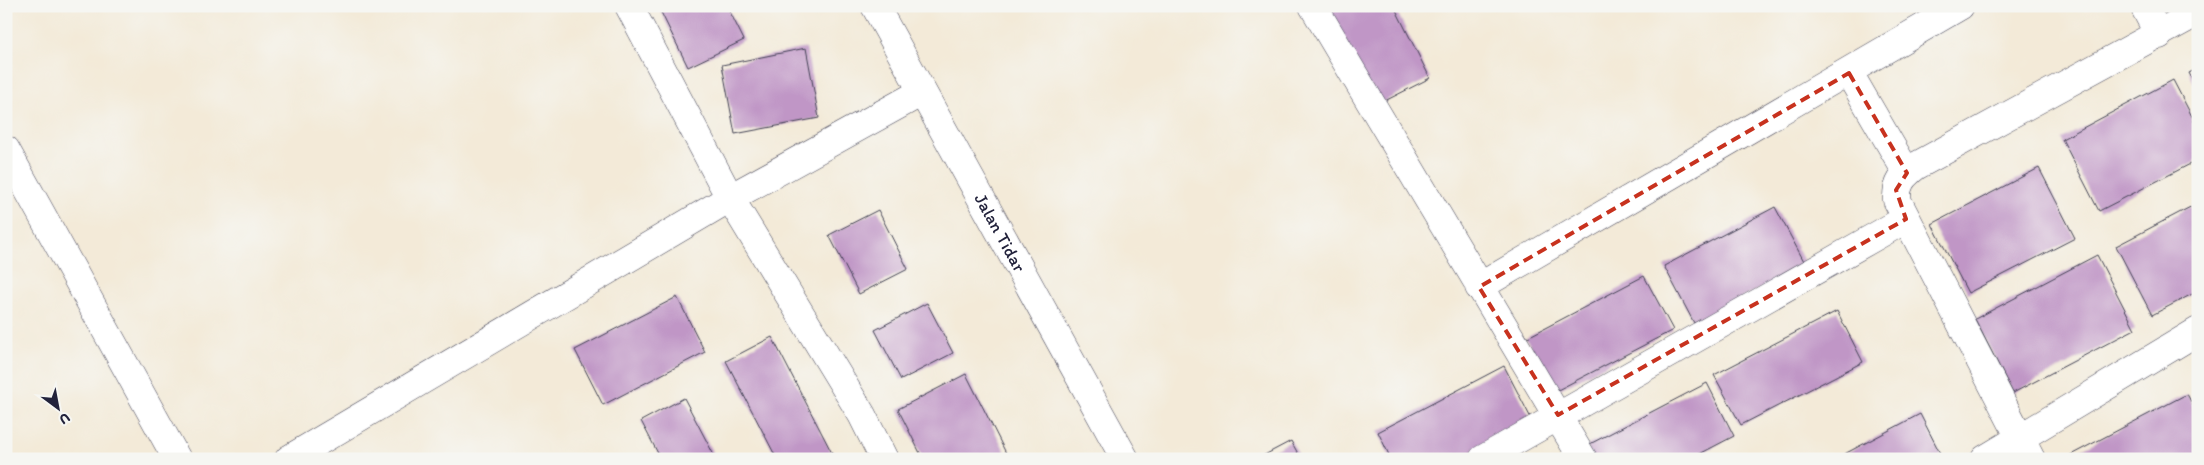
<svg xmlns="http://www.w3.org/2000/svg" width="2204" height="465" font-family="Itim,sans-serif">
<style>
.building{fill:#c096c6}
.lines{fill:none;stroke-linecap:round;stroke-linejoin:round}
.minor-casing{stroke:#414053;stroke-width:29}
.major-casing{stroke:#414053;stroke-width:29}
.minor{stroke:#fff;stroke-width:28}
.major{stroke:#fff;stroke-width:28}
.marked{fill:none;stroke:#c8321e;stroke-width:4;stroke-dasharray:10 6;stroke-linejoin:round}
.labels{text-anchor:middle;stroke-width:5;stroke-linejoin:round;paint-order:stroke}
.street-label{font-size:18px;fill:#22223b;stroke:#f6f6f2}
</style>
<rect width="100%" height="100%" fill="#f6f6f2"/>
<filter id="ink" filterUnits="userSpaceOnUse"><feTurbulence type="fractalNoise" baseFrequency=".02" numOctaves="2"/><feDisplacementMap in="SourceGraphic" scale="10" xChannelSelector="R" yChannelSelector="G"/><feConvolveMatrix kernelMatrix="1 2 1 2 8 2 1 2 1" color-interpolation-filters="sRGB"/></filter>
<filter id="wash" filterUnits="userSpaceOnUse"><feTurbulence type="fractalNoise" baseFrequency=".0096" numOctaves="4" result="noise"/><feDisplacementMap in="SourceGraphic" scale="20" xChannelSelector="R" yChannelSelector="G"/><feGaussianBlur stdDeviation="1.12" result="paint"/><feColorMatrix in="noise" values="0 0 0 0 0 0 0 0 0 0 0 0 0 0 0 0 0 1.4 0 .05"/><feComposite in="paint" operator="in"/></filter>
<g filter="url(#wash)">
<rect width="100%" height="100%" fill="#f3ead8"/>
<g id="blocks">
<g class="building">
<polygon points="658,6 727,6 744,40 688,67"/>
<polygon points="1323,6 1394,6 1430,78 1375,106"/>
<polygon points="806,48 819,118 735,134 722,65"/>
<polygon points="2198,68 2198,90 2189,73"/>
<polygon points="2173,80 2198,128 2198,160 2099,211 2062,139"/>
<polygon points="2039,168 2075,238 1968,293 1932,224"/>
<polygon points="2198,203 2198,291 2152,315 2116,246"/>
<polygon points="1775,207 1806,265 1694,323 1664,266"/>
<polygon points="878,210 908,269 859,294 829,235"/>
<polygon points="2097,255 2135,329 2013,393 1975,319"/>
<polygon points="1644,276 1673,330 1554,392 1526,338"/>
<polygon points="677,297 705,352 603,405 575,350"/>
<polygon points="927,303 953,353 901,380 875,330"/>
<polygon points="1837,311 1863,362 1741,425 1714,375"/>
<polygon points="772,337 835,459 777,459 726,361"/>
<polygon points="1504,366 1534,424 1468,459 1391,459 1378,432"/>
<polygon points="966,374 1009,459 923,459 898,409"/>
<polygon points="1707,383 1734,436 1690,459 1592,459 1586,446"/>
<polygon points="2187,394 2198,415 2198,459 2063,459"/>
<polygon points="684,398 716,459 661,459 641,421"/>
<polygon points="1920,414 1943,459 1835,459"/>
<polygon points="1291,441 1301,459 1257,459"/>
</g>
</g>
</g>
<g filter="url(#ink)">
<use href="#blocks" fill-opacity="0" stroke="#414053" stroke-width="1"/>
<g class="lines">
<defs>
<g id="minor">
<polyline points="1313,6 1583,459"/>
<polyline points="2144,6 2159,35"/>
<polyline points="1849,73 1907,173"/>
<polyline points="6,150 177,459"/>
<polyline points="1479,287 1960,6"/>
<polyline points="289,459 730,198 629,6"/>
<polyline points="884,459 862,415 730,198 922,92"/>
<polyline points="1483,459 1906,219"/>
<polyline points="1985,459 2198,331"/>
<path d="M2031 459 1897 200C1896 183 1903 176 1916 166L2198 12"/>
</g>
<g id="major">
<path id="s1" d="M875 6 1125 459"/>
</g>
</defs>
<use href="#minor" class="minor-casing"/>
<use href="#major" class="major-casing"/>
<use href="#minor" class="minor"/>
<use href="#major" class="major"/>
</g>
</g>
<path class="marked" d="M1849 73 1907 173 1896 190 1906 219 1558 415 1479 287Z"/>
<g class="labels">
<g class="street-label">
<text dy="6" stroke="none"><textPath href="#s1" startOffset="259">Jalan Tidar</textPath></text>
</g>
</g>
<rect width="2204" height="465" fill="none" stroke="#f6f6f2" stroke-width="25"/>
<g transform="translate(58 408) rotate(148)" stroke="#f6f6f2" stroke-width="4" paint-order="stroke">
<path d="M0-4L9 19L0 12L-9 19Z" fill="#22223b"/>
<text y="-8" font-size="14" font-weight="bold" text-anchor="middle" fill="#22223b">U</text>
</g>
</svg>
